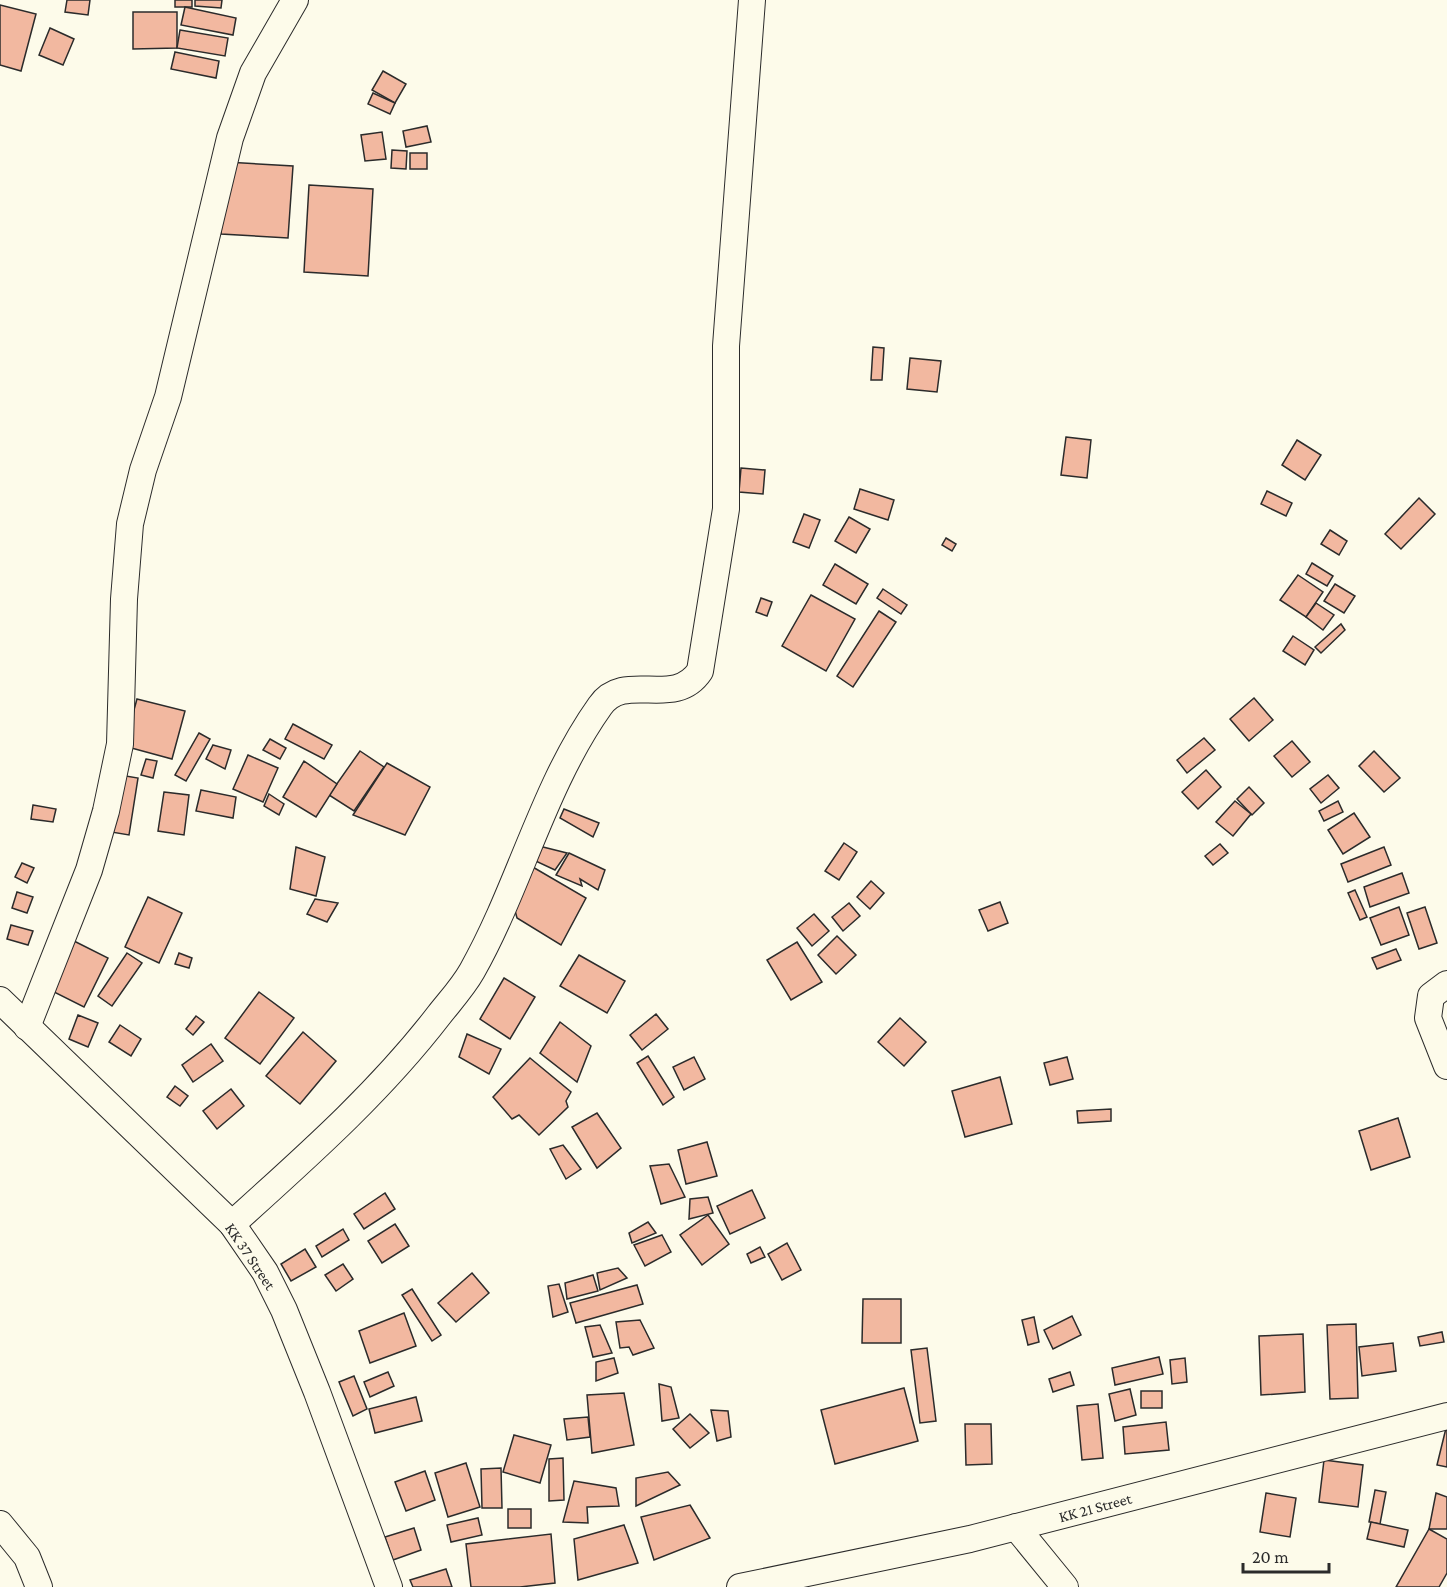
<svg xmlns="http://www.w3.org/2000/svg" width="1447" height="1587" font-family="'Crimson Pro',serif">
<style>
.building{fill:#f2b8a0;stroke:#2b2b2b;stroke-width:1.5}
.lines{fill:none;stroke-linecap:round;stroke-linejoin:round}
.street-casing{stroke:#2b2b2b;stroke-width:28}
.street{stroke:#fdfbea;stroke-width:26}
.labels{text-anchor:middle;stroke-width:4.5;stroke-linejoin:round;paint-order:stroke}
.street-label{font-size:16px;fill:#2b2b2b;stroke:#fdfbea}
</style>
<rect width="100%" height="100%" fill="#fdfbea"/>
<g class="building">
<polygon points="67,0 90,0 88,15 65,12"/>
<rect x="175" y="0" width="17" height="7"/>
<polygon points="195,0 222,0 221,8 195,6"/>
<polygon points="0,5 36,14 21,71 0,65"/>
<polygon points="185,7 236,18 233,35 181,25"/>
<polygon points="133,12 177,12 177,48 133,49"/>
<polygon points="50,28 74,39 63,65 39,55"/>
<polygon points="180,30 228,38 225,56 177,48"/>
<polygon points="175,52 219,61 216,78 171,69"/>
<polygon points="383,71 406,84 395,103 372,90"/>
<polygon points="373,93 395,103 390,114 368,104"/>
<polygon points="427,126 431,142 406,147 403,131"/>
<polygon points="382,132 386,159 365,161 361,135"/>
<polygon points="392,150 407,151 406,169 391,168"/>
<rect x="410" y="153" width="17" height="16"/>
<polygon points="226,162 293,166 288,238 221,234"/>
<polygon points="309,185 373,189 368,276 304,272"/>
<polygon points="873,347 884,348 882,380 871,380"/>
<polygon points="910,358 941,361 937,392 907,389"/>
<polygon points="1066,437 1091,440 1087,478 1061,475"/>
<polygon points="1297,440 1321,455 1305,480 1282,465"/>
<polygon points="741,468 765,470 763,494 739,492"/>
<polygon points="860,489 894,500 888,520 854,509"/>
<polygon points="1267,491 1292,503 1286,516 1261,504"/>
<polygon points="1419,498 1435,514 1401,549 1385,534"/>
<polygon points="804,514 820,520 809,548 793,542"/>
<polygon points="849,517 870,529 856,553 835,541"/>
<polygon points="1330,530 1347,541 1339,555 1321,544"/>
<polygon points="946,538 956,544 952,551 942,545"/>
<polygon points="1312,563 1333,576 1327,586 1306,574"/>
<polygon points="835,564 868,584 856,604 823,585"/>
<polygon points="1298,575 1323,592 1306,617 1280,600"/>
<polygon points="1335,584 1355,596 1344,613 1324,601"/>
<polygon points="883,589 907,605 901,614 877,598"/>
<polygon points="811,595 855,619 826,671 782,646"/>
<polygon points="761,598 772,602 767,616 756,612"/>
<polygon points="1316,603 1334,615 1323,630 1306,617"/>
<polygon points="879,611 896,622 853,687 837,676"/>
<polygon points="1341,624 1345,630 1321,653 1315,647"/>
<polygon points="1293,636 1314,650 1305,665 1283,651"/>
<polygon points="1254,698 1273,720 1249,741 1230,719"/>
<polygon points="137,699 185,711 172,759 124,746"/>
<polygon points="293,724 332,745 324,759 285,739"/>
<polygon points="199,733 210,739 186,781 175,775"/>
<polygon points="1204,738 1215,750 1187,773 1177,760"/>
<polygon points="270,739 286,748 280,759 263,750"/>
<polygon points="1292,741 1310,762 1292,777 1274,756"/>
<polygon points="213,745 231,750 225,769 206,759"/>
<polygon points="360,751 384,767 354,811 329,795"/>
<polygon points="1374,751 1400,778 1384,792 1359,766"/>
<polygon points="248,755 278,768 263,802 233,789"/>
<polygon points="146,759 157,761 153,778 141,775"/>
<polygon points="304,761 337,784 316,817 283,797"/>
<polygon points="387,763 430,787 405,835 353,815"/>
<polygon points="1206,770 1221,787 1198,809 1182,792"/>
<polygon points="114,774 138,778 129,835 105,831"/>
<polygon points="1328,775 1339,788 1321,803 1310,789"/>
<polygon points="1249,787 1264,803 1252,815 1237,799"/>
<polygon points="201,790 236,797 233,818 196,811"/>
<polygon points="164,792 189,795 184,835 158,831"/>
<polygon points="269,794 284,804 279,815 264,806"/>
<polygon points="1235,801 1251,814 1233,836 1216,822"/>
<polygon points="1338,801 1343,812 1324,821 1319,811"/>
<polygon points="33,805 56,809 53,822 31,819"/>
<polygon points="564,809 599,823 593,837 560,818"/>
<polygon points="1354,813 1370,837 1343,854 1328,830"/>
<polygon points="844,843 857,852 839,880 825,871"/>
<polygon points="1220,844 1228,853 1213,865 1205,856"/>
<polygon points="535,845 567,853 555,870 527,857"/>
<polygon points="296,847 325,857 316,896 290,889"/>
<polygon points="1384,847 1391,865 1348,882 1341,864"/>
<polygon points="569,853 605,870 598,890 580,879 582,886 556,875"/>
<polygon points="22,863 34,868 27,883 15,877"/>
<polygon points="531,866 586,898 561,945 517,918 513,903"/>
<polygon points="1402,873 1409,893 1370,907 1364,887"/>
<polygon points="871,881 884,893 870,909 857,897"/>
<polygon points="1355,890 1367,917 1360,920 1348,893"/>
<polygon points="17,892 33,897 27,913 12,908"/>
<polygon points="148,897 182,913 159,963 125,947"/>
<polygon points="315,899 338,903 327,922 307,914"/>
<polygon points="1000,902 1008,923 988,931 979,910"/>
<polygon points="849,903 860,916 843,931 832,917"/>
<polygon points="1399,907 1409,935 1381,945 1370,918"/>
<polygon points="1425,907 1437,943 1419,949 1407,913"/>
<polygon points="814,914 829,931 812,946 797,928"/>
<polygon points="11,925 33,931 28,945 7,939"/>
<polygon points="837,936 856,955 836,974 818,955"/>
<polygon points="74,941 108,958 84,1007 50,990"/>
<polygon points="797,942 822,982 791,1000 767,960"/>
<polygon points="1396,949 1401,960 1377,969 1372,958"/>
<polygon points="127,953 142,963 112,1006 98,996"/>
<polygon points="179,953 192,958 189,968 175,964"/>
<polygon points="579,955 625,981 607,1013 560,986"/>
<polygon points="504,978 535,997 510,1039 480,1019"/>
<polygon points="259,992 294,1018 260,1064 225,1038"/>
<polygon points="656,1014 668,1029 642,1050 630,1035"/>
<polygon points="78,1015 98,1023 88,1047 69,1039"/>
<polygon points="196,1016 204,1022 193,1035 186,1029"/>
<polygon points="900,1018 926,1042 904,1066 878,1042"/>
<polygon points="560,1022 591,1046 577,1082 540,1053"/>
<polygon points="120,1025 141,1039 131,1056 109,1042"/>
<polygon points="303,1032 336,1061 300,1104 266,1076"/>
<polygon points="467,1034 501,1049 489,1074 459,1057"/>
<polygon points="211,1044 223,1061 193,1082 182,1065"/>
<polygon points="648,1056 674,1097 663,1105 637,1063"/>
<polygon points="694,1057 705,1079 684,1090 673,1067"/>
<polygon points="1067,1057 1073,1079 1050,1085 1044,1063"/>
<polygon points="530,1058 571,1092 566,1101 568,1107 539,1135 519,1115 512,1119 493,1097"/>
<polygon points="1000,1077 1012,1124 965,1137 952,1091"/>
<polygon points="175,1086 188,1096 180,1106 167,1097"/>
<polygon points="231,1089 244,1106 217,1129 203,1111"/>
<polygon points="1111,1109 1111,1121 1078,1123 1077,1111"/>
<polygon points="597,1113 621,1148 597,1168 572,1127"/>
<polygon points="1398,1118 1410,1157 1371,1170 1359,1131"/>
<polygon points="707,1142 717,1176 686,1184 678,1150"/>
<polygon points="563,1145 581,1169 566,1179 550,1149"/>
<polygon points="669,1164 685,1197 661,1204 650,1166"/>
<polygon points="752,1190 765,1218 730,1234 717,1206"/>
<polygon points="385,1193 395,1209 364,1229 354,1214"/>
<polygon points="708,1197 713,1213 689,1219 690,1199"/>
<polygon points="708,1215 729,1244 702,1265 680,1235"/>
<polygon points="648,1222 656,1233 632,1243 629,1233"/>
<polygon points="395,1224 409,1246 382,1263 368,1241"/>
<polygon points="343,1229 349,1240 322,1257 316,1246"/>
<polygon points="662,1235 671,1252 645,1266 634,1245"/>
<polygon points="787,1243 801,1270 782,1280 768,1254"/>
<polygon points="760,1247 765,1257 751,1263 747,1254"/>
<polygon points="305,1249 316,1267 291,1281 281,1264"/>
<polygon points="343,1264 353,1279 336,1291 325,1275"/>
<polygon points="618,1268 627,1278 600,1290 597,1273"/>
<polygon points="472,1273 489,1293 456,1322 438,1303"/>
<polygon points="593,1275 598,1291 567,1299 565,1283"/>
<polygon points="559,1284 568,1312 553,1317 548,1286"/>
<polygon points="637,1285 643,1304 576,1323 570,1303"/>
<polygon points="412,1289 441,1335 432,1341 402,1295"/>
<polygon points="863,1299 901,1299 901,1343 862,1343"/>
<polygon points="404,1313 416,1346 370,1363 359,1331"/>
<polygon points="1072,1316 1081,1335 1053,1349 1044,1330"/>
<polygon points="1034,1317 1039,1342 1028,1345 1022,1320"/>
<polygon points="640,1320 654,1348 633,1355 629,1347 620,1348 616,1322"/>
<polygon points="1356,1324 1358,1398 1330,1399 1327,1325"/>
<polygon points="600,1325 612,1353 593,1357 585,1327"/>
<polygon points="1442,1332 1444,1342 1420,1346 1418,1337"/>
<polygon points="1303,1334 1305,1392 1261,1395 1259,1336"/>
<polygon points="1393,1343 1396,1371 1362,1376 1359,1347"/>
<polygon points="927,1348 936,1421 920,1423 911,1350"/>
<polygon points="1159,1357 1163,1374 1115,1385 1112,1368"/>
<polygon points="614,1358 618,1373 596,1381 596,1362"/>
<polygon points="1185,1358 1187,1382 1172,1384 1170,1360"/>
<polygon points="388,1372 394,1386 370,1397 364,1382"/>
<polygon points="1070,1372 1074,1385 1053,1392 1049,1379"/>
<polygon points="354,1376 367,1409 353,1416 339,1382"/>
<polygon points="659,1384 671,1387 679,1418 662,1421"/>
<polygon points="904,1388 918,1441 835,1464 821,1410"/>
<polygon points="1130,1389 1136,1415 1115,1421 1109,1394"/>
<rect x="1141" y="1391" width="21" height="17"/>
<polygon points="624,1393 634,1445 592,1453 587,1395"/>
<polygon points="416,1397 422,1421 375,1433 369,1409"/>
<polygon points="1098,1404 1103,1458 1082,1460 1077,1406"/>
<polygon points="711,1410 728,1411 731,1437 717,1441"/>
<polygon points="690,1414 709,1433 690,1448 673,1429"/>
<polygon points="588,1417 590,1437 567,1440 564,1419"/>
<polygon points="1166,1422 1169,1450 1125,1454 1123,1427"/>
<polygon points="965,1424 991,1424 992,1464 966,1465"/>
<polygon points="1447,1424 1447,1467 1437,1465"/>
<polygon points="514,1435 551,1445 540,1483 503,1472"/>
<polygon points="563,1458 564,1500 549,1501 549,1459"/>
<polygon points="1324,1460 1363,1465 1358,1507 1319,1502"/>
<polygon points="466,1463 480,1507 448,1517 435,1473"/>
<polygon points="501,1468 502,1508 482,1508 481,1469"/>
<polygon points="425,1471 435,1500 406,1511 395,1482"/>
<polygon points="668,1472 680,1485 636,1506 636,1478"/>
<polygon points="574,1481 616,1488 619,1506 587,1507 588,1523 563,1522"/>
<polygon points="1375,1490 1386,1492 1380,1524 1369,1522"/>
<polygon points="1266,1493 1296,1498 1290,1537 1260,1532"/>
<polygon points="1436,1493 1447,1497 1447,1529 1429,1529"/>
<polygon points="690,1505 710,1538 654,1560 641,1517"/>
<rect x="508" y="1509" width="23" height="19"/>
<polygon points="478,1518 482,1535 451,1542 447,1525"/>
<polygon points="1371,1522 1408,1530 1404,1547 1367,1539"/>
<polygon points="624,1525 638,1563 578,1580 574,1539"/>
<polygon points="414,1528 421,1550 393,1560 385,1537"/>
<polygon points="1429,1529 1447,1539 1447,1573 1439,1587 1396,1587"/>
<polygon points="551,1534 555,1583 520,1587 471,1587 466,1544"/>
<polygon points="446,1569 452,1587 413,1587 410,1580"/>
</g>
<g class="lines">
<defs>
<g id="street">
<polyline points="1447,984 1431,996 1428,1018 1447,1066"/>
<polyline points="0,1000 232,1224 265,1272 284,1310 317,1392 389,1587"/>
<polyline points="27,1027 89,870 106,811 120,744 124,599 130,524 143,470 168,397 230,138 253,73 295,0"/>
<path d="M232 1224C305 1158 379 1093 439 1015 450 1001 463 987 472 971 520 886 543 786 600 706 625 670 674 710 700 671L726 509V346L752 0"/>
<polyline points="0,1524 27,1557 39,1587"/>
<polyline points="1016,1527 1065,1587"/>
<polyline points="740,1587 970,1539 1447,1416"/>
</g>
</defs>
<use href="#street" class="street-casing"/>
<use href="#street" class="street"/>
</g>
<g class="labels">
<g class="street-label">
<text transform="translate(251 1256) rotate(56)" y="6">KK 37 Street</text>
<text transform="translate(1095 1507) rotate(-15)" y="6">KK 21 Street</text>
</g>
</g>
<path d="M1243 1563v9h86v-9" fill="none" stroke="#2b2b2b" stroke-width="3"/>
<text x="1252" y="1563" font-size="18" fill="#2b2b2b" stroke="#fdfbea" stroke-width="4.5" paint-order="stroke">20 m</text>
</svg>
